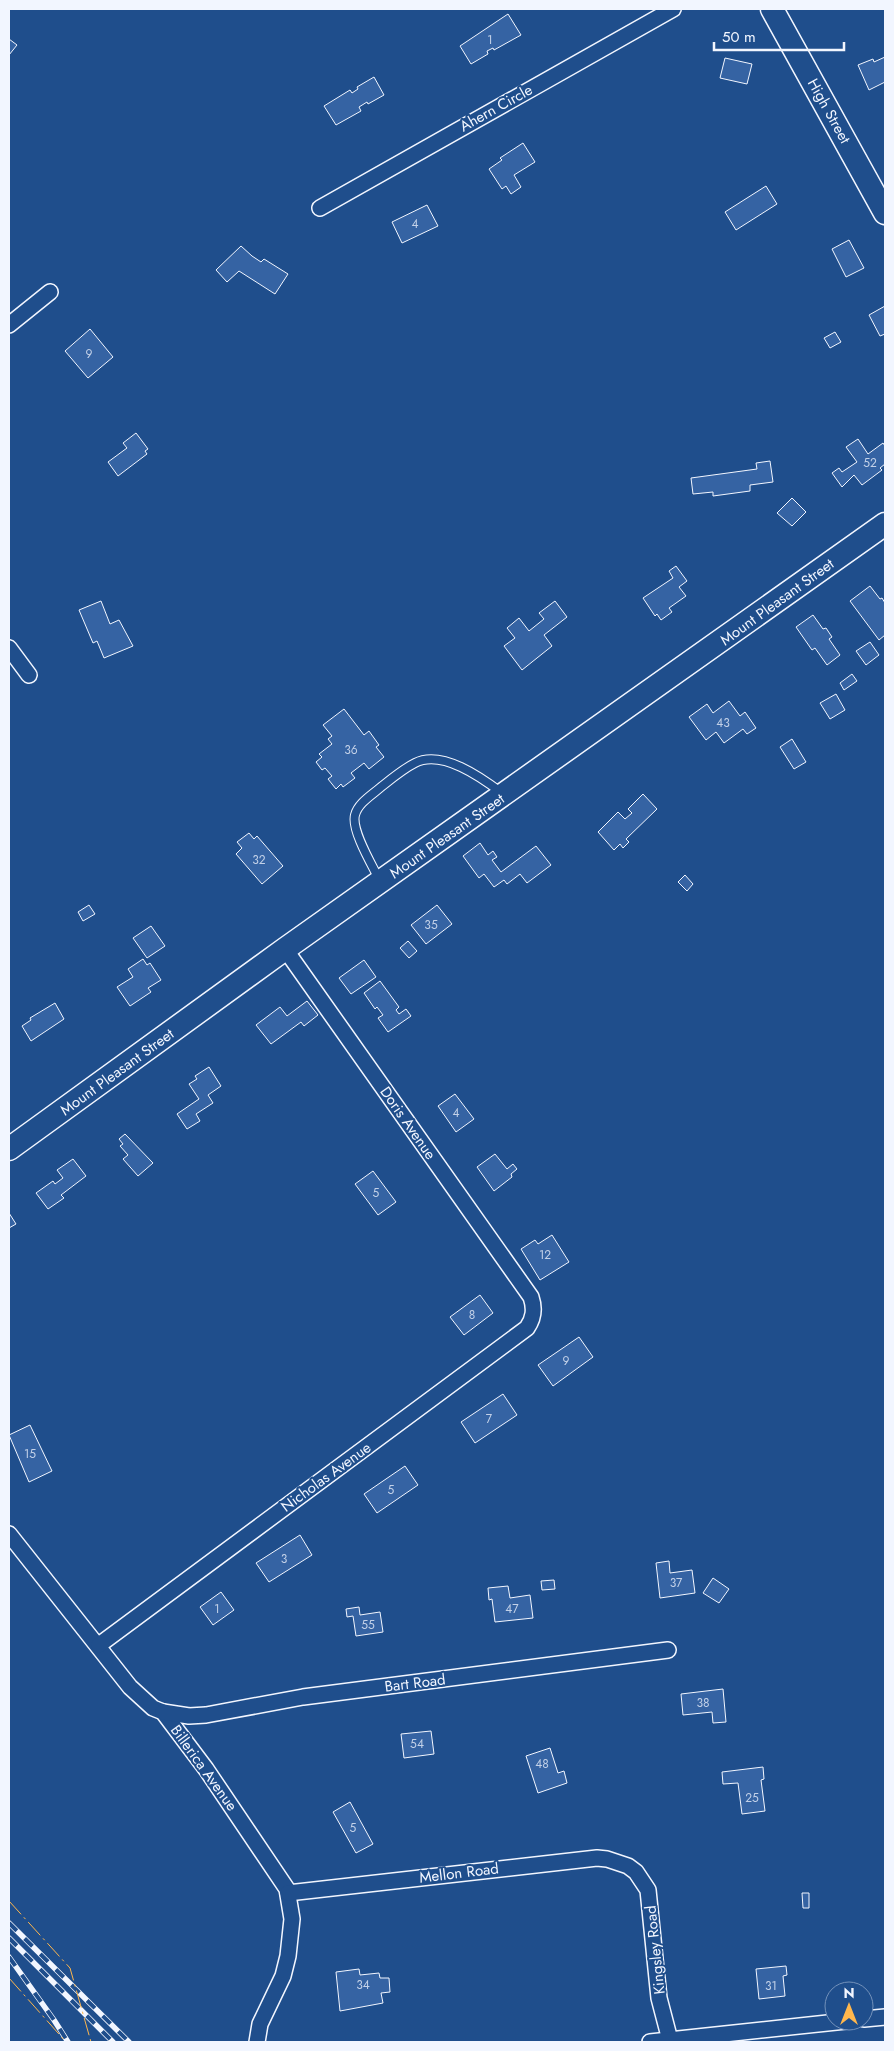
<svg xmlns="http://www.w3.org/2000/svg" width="894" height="2051" font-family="Jost,sans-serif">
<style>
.building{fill:#3563a3;stroke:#f2f6ff}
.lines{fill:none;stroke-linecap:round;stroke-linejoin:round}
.lane-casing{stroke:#f2f6ff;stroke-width:10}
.street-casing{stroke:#f2f6ff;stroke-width:18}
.secondary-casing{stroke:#f2f6ff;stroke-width:25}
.lane{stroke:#1f4e8c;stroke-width:8}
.street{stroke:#1f4e8c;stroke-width:15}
.secondary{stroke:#1f4e8c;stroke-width:22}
.rail-casing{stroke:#f2f6ff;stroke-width:5.5}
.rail{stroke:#1f4e8c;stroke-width:4;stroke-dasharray:11;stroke-linecap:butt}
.power{stroke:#ffb74d;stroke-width:1;stroke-dasharray:18 4 2.5 4;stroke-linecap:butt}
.labels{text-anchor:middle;stroke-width:4;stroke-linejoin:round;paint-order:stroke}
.number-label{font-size:12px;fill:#c3d1e8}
.street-label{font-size:15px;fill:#f2f6ff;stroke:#1f4e8c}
</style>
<rect width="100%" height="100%" fill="#1f4e8c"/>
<g class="building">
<polygon points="508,14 521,35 494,50 493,48 487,51 488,54 471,64 460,46"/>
<polygon points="9,39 17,45 9,55"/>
<polygon points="885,57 885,82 869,90 858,65 873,59 874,62"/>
<polygon points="725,58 752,64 747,84 720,78"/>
<polygon points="374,77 384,95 368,104 367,102 359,107 361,111 336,125 324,106 350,90 352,93 358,89 357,87"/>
<polygon points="523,143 535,162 514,175 521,187 511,194 506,186 502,189 489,169 502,160 500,158"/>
<polygon points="766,186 777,204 736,230 725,212"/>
<polygon points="427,205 438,226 402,243 392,222"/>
<polygon points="849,240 864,268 846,277 832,249"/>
<polygon points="241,246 252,256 261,262 264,259 288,274 275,294 239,271 227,282 216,270"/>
<polygon points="885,306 885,334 880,336 869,315"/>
<polygon points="90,329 113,357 88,378 65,351"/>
<polygon points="835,332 841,342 830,348 824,338"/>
<polygon points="136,433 148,449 145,451 147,454 118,476 108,462 127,448 123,443"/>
<polygon points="858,439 868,454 883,443 885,446 885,464 880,468 882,470 862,485 854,475 842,487 832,473 839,468 842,472 857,462 846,447"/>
<polygon points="770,461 773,482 750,485 750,491 713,496 713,492 693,494 691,478 757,469 756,463"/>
<polygon points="792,498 806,512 792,526 777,513"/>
<polygon points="676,566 687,581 679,587 686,596 669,608 672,612 661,620 657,614 655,616 643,598 673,578 669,571"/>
<polygon points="870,586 880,599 882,598 885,603 885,635 879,640 850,601"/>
<polygon points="101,601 110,624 119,620 133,646 104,658 97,641 93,643 79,610"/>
<polygon points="555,601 567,617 544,635 552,646 522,670 504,646 515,638 507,628 519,618 529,631 544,619 539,613"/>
<polygon points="813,615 823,629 826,628 832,637 829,639 840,655 827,665 815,648 812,650 796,627"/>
<polygon points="870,642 879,655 866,665 856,651"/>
<polygon points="852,674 857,681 844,690 840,683"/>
<polygon points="836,694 845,710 830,719 820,703"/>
<polygon points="729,701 740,716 745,712 756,728 747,734 743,729 724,743 716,732 706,740 689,717 707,704 713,713"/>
<polygon points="344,709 364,735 369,731 379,745 376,747 384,757 369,769 364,763 351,773 355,778 343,787 341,784 336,789 328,779 332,776 325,768 322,770 316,762 322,757 319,754 332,744 328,739 332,736 323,725"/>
<polygon points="792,739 806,762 794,769 780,747"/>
<polygon points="643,794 657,809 626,839 629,842 623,848 620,844 614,850 598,832 618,812 625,819 632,813 628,809"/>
<polygon points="249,833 254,839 257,836 283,866 262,884 236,854 242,848 237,842"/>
<polygon points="480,843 488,855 493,851 497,857 492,860 501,872 536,846 551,865 527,883 520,874 507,884 504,880 494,887 484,874 479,878 463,856"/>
<polygon points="685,875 693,884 687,891 678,882"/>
<polygon points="89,905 95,914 83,921 78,912"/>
<polygon points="437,905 452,924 426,944 411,925"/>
<polygon points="151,926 165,946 147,958 133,938"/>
<polygon points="408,941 417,951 409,958 400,948"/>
<polygon points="143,959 147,965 150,963 161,980 148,988 151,992 130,1006 117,987 133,977 128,969"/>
<polygon points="364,960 376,977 351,994 339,978"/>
<polygon points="380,981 399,1007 396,1010 399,1014 406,1009 411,1016 388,1032 378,1018 383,1015 377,1007 375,1009 364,993"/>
<polygon points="307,1001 318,1015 304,1026 301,1022 271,1044 256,1025 280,1007 287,1016"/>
<polygon points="55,1003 64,1019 31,1041 22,1026 31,1020 30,1018"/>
<polygon points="209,1067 221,1086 208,1095 213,1103 196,1114 200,1121 187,1129 177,1114 199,1099 189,1084 197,1079 195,1076"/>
<polygon points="455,1094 474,1119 456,1132 438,1106"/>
<polygon points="125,1134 153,1163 138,1176 123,1159 128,1155 120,1146 123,1144 119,1139"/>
<polygon points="495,1154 507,1169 513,1164 517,1169 511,1174 512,1177 494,1191 477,1167"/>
<polygon points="73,1159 86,1176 61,1195 64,1198 48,1209 36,1193 53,1181 55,1184 63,1178 57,1170"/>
<polygon points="373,1171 396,1202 378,1215 355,1184"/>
<polygon points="9,1213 16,1224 9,1228"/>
<polygon points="552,1235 569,1262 540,1280 521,1249 535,1240 538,1244"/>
<polygon points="480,1295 493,1313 464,1335 450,1317"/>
<polygon points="579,1337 593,1357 553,1386 538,1365"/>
<polygon points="503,1394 517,1415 475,1443 461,1422"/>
<polygon points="30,1425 52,1471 29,1482 9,1435"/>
<polygon points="405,1466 418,1485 377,1513 364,1494"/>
<polygon points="300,1535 312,1555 269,1582 256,1563"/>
<polygon points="669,1561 670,1573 692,1570 695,1593 660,1598 656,1563"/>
<polygon points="713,1578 729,1589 719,1603 703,1593"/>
<polygon points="554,1580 555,1589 542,1590 541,1581"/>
<polygon points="508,1586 510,1598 530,1595 533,1618 495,1622 492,1599 489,1600 488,1588"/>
<polygon points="221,1592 234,1610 213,1625 200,1607"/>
<polygon points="359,1607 360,1615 380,1612 383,1632 356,1636 353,1616 347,1617 346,1609"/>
<polygon points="723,1689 726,1722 713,1723 712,1712 683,1715 681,1694"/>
<polygon points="431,1731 434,1754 404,1758 401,1734"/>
<polygon points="550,1748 558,1773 564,1771 567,1783 538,1793 526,1756"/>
<polygon points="763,1767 764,1779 761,1780 765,1811 742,1814 738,1783 723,1784 722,1772"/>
<polygon points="350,1802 373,1844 356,1853 333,1812"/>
<polygon points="802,1893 809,1893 809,1908 803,1908"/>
<polygon points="786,1966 787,1975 783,1976 785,1996 759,1999 756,1969"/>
<polygon points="359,1969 360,1975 379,1973 380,1978 389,1978 390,1992 381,1993 383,2003 340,2011 336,1972"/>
</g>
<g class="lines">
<defs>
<path id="lane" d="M379 879C372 865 351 830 355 815 358 803 372 795 381 787 391 779 403 769 415 763 442 749 482 778 502 793"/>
<g id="street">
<polyline points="320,208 673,9"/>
<polyline points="9,325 50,292"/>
<polyline points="9,648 29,675"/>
<polyline points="9,1534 130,1687 153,1708 163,1712 206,1769 287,1889 292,1919 288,1956 283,1976 260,2024 257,2042"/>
<path d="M99 1645 527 1328C534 1318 535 1309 531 1297L285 949"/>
<polyline points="163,1712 189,1716 206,1715 303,1697 668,1650"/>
<polyline points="288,1893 597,1858 607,1859 628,1866 636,1872 648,1890 659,1998 670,2040"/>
<polyline points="864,2019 885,2017"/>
<polyline points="650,2042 846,2021"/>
</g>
<g id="secondary">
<polyline points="772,9 885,213"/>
<polyline points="9,1149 285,949 885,524"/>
</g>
</defs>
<use href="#lane" class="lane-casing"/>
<use href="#street" class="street-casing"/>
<use href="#secondary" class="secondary-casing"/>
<use href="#lane" class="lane"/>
<use href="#street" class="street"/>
<use href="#secondary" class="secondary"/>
<defs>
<g id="rail">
<polyline points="9,1923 129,2042"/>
<polyline points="9,1938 113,2042"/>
<polyline points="9,1957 54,2020 68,2042"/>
</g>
</defs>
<use href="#rail" class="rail-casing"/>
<use href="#rail" class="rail"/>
<g class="power">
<polyline points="9,1901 70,1968 91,2042"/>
<polyline points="9,1978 66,2042"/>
</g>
</g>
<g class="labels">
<g class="number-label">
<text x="490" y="44">1</text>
<text x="415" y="228">4</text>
<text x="89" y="358">9</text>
<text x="870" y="467">52</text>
<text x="723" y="727">43</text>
<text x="351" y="754">36</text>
<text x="259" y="864">32</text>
<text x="431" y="929">35</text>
<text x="456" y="1117">4</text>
<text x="376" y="1197">5</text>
<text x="545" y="1259">12</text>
<text x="472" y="1319">8</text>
<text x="566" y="1365">9</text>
<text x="489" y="1423">7</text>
<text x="30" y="1458">15</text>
<text x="391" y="1494">5</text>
<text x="284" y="1563">3</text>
<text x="676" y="1587">37</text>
<text x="217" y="1613">1</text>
<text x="512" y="1613">47</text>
<text x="368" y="1629">55</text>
<text x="703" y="1707">38</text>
<text x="417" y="1748">54</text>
<text x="542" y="1768">48</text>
<text x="752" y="1802">25</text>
<text x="353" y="1832">5</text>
<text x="363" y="1989">34</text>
<text x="771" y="1990">31</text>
</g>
<g class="street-label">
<text transform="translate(496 108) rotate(-29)" y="5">Ahern Circle</text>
<text transform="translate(829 111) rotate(61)" y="5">High Street</text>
<text transform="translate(777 602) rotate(-36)" y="5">Mount Pleasant Street</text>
<text transform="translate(447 836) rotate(-35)" y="5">Mount Pleasant Street</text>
<text transform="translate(117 1072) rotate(-36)" y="5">Mount Pleasant Street</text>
<text transform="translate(408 1123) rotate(55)" y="5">Doris Avenue</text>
<text transform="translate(326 1477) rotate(-36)" y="5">Nicholas Avenue</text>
<text transform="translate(415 1683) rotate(-7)" y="5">Bart Road</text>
<text transform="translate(204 1768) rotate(54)" y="5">Billerica Avenue</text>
<text transform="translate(459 1873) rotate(-7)" y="5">Mellon Road</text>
<text transform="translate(655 1950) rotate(-96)" y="5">Kingsley Road</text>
</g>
</g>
<rect width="894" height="2051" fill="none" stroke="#f2f6ff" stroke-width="20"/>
<g transform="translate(849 2006)"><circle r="24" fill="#1f4e8c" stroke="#7391ba"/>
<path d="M0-4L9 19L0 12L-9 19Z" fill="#ffb74d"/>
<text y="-8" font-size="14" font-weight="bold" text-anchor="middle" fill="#f2f6ff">N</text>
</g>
<path d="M714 42v8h130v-8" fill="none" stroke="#f2f6ff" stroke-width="2.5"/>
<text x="722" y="42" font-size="15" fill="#f2f6ff" stroke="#1f4e8c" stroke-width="4" paint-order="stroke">50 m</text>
</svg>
